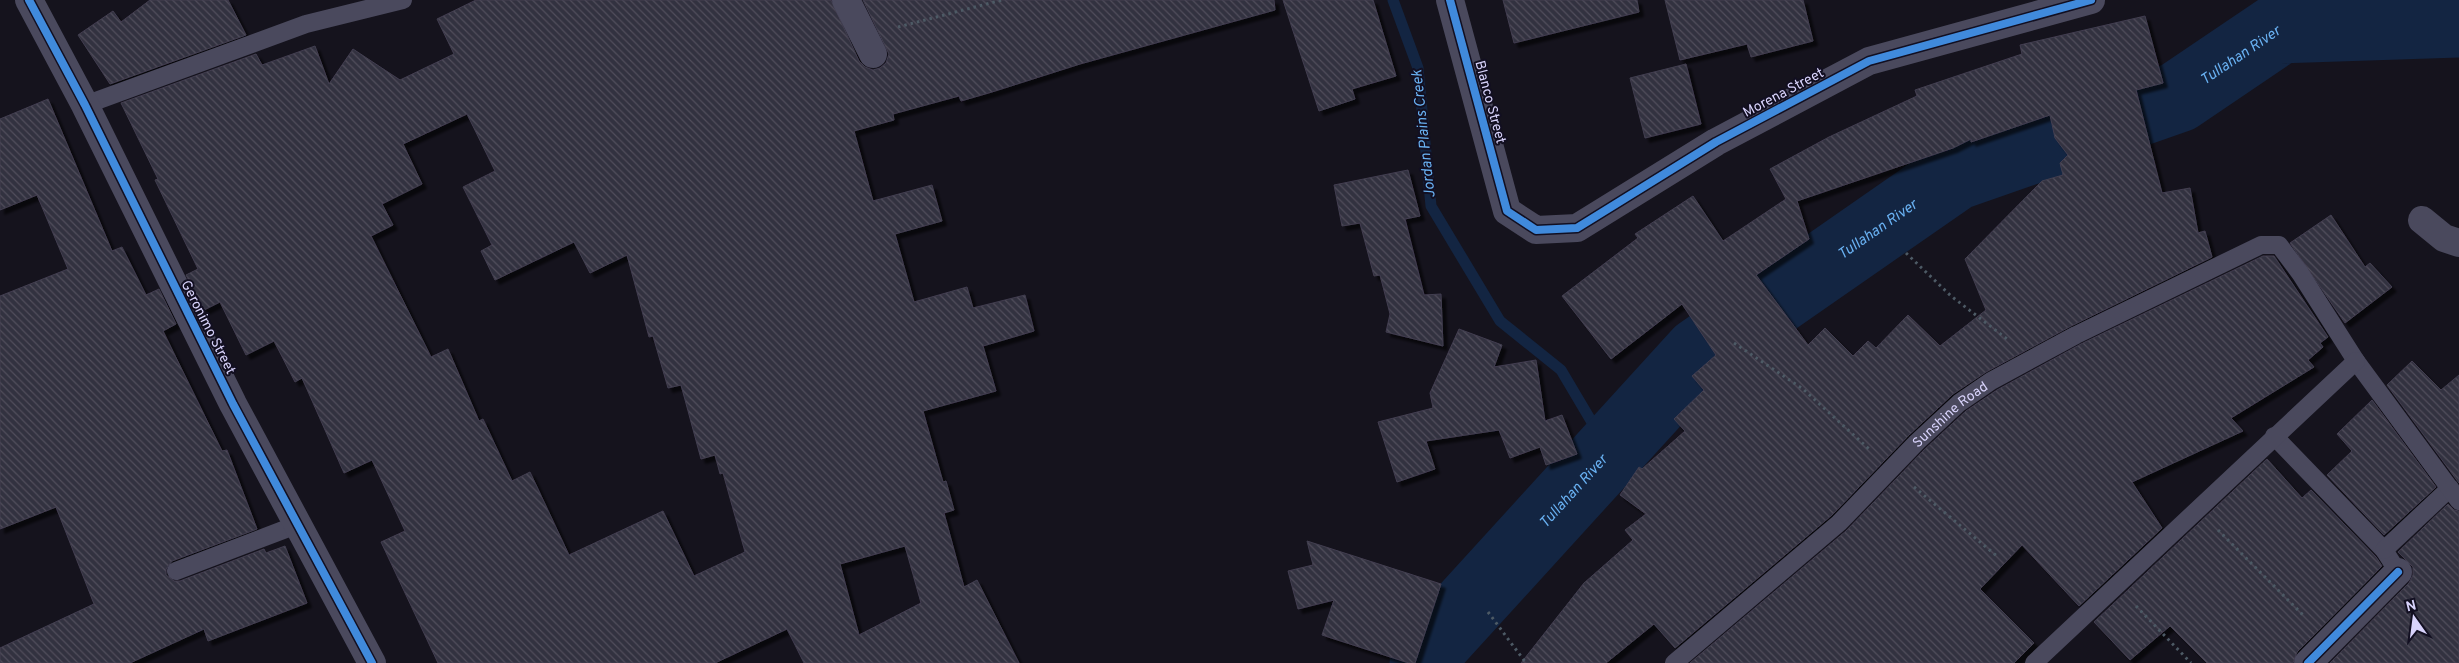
<svg xmlns="http://www.w3.org/2000/svg" width="2459" height="663" font-family="Overpass,sans-serif">
<style>
.lines{fill:none;stroke-linecap:round;stroke-linejoin:round}
.stream{stroke:#132542;stroke-width:11}
.river{stroke:#132542;stroke-width:71}
.building{fill:url(#building-back-hatch);stroke:#423e50;fill-rule:evenodd;filter:url(#shadow)}
.path{stroke:#4d5a65;stroke-width:3;stroke-dasharray:2.5 4;stroke-linecap:butt}
.service{stroke:#4a495d;stroke-width:18}
.minor{stroke:#4a495d;stroke-width:28}
.tertiary{stroke:#4a495d;stroke-width:28}
.cycleway-casing{stroke:#120f21;stroke-width:11}
.cycleway{stroke:#408adc;stroke-width:8}
.labels{text-anchor:middle;stroke-width:4;stroke-linejoin:round;paint-order:stroke}
.street-label{font-size:14px;fill:#d8d3fb;stroke:#120f21}
.water-label{font-size:15px;font-style:italic;fill:#69b1f2;stroke:#120f21}
</style>
<defs>
<pattern id="building-back-hatch" width="6" height="6" patternUnits="userSpaceOnUse" patternTransform="scale(1.25)"><rect width="6" height="6" fill="#33313f"/><path d="M-1 5l2 2M0 0l6 6M5-1l2 2" fill="none" stroke="#504e5c"/></pattern>
<filter id="shadow"><feDropShadow dx="4.5" dy="4.5" stdDeviation="1" flood-color="#0009"/></filter>
</defs>
<rect width="100%" height="100%" fill="#15131d"/>
<g class="lines">
<g class="stream">
<polyline points="1393,0 1418,68 1431,206 1500,321 1561,370 1609,451"/>
<polyline points="2264,0 2280,28"/>
</g>
<path class="river" id="s1" d="M1425 663 1431 647 1699 353 1955 175 2178 97 2280 28 2459 22"/>
</g>
<g class="building">
<polygon points="150,0 228,0 246,35 110,84 78,35 113,11 121,22"/>
<path d="M476 0H831L859 61 865 67 873 70 880 68 886 63 889 54 863 0H1274L1275 10 1080 64 992 92 961 101 959 96 893 114 894 120 854 131 873 201 932 185 942 221 895 234 914 302 967 287 973 308 1025 295 1034 331 983 346 996 391 923 411 943 482 946 481 954 510 944 513 964 587 977 580 1019 663H804L787 629 715 663H438L381 542 405 531 372 460 344 473 302 378 295 382 274 341 246 355 220 302 204 310 186 275 198 269 155 180 158 179 121 103 256 54 262 65 315 46 329 84 353 49 400 80 454 54 437 19ZM467 114 495 171 463 187 492 245 481 251 495 280 574 242 590 273 627 255 649 337 653 336 668 388 681 385 701 459 715 455 720 474 723 473 745 552 694 576 663 511 569 555 530 472 512 481 483 419 479 421 448 349 431 357 371 236 393 225 382 204 422 184 403 144ZM905 546 921 603 859 635 840 564Z"/>
<polygon points="1283,0 1373,0 1396,76 1352,89 1355,99 1319,111"/>
<polygon points="1503,0 1637,0 1639,12 1514,43"/>
<polygon points="1665,0 1803,0 1813,41 1751,57 1747,44 1680,60"/>
<path d="M2145 16 2163 83 2136 90 2162 193 2190 188 2198 233 2205 231 2212 257 2071 326 1986 372 1953 394 1909 435 1832 515 1675 648 1654 624 1606 663H1521L1584 583 1633 540 1625 530 1646 514 1620 495 1639 467 1642 469 1685 431 1674 419 1704 390 1692 376 1716 355 1682 304 1611 359 1562 296 1638 238 1635 234 1693 196 1723 241 1786 199 1770 169 1829 137 1917 96 1915 90 2022 54 2020 45ZM2050 115 2055 138 2068 155 2060 163 2063 175 2042 181 1965 259 1986 310 1940 346 1908 315 1876 348 1868 341 1853 356 1825 328 1808 345 1756 275 1809 239 1797 201 1953 148 1971 139V142Z"/>
<polygon points="1686,64 1701,124 1645,138 1630,78"/>
<polygon points="48,99 112,251 122,247 146,295 159,289 176,324 163,331 222,451 227,450 257,529 172,561 166,569 166,575 174,581 180,581 264,549 266,553 285,546 307,603 208,641 204,629 130,663 0,663 0,648 94,604 56,507 0,529 0,296 68,269 37,195 0,210 0,119"/>
<polygon points="1408,170 1420,216 1405,219 1424,295 1441,294 1443,346 1386,332 1390,314 1380,275 1374,276 1360,223 1342,226 1334,185"/>
<polygon points="2331,215 2365,267 2370,263 2392,287 2345,323 2290,243"/>
<polygon points="2263,256 2274,256 2328,337 2320,343 2323,347 2308,360 2314,367 2231,418 2243,431 2132,482 2162,528 2079,606 2022,545 1980,589 2034,643 2014,663 1690,663 1846,531 1924,450 1966,411 1997,390 2081,344"/>
<polygon points="1459,329 1502,345 1494,367 1536,360 1545,421 1562,415 1577,454 1546,465 1540,447 1510,458 1499,430 1426,441 1435,469 1397,482 1378,422 1433,408 1430,393"/>
<polygon points="2412,361 2441,390 2459,375 2459,483 2387,385"/>
<polygon points="2372,400 2436,487 2384,535 2327,475 2352,451 2337,434"/>
<polygon points="2267,459 2302,498 2311,490 2376,557 2382,566 2297,652 2293,663 2207,663 2170,626 2130,660 2094,622"/>
<polygon points="2448,504 2454,510 2459,511 2459,663 2330,663 2409,583 2413,575 2413,567 2398,552"/>
<polygon points="1307,541 1441,584 1415,663 1409,663 1322,635 1334,600 1298,609 1288,571 1313,565"/>
</g>
<g class="lines">
<g class="path">
<polyline points="898,27 1002,0"/>
<polyline points="1906,253 1951,296 2007,339"/>
<polyline points="1734,343 1803,389 1869,449"/>
<polyline points="1914,487 1998,557"/>
<polyline points="2218,530 2305,617"/>
<polyline points="2136,606 2191,663"/>
<polyline points="1488,612 1526,663"/>
</g>
<g class="service">
<polyline points="85,105 306,24 403,0"/>
<polyline points="2274,436 2384,550 2398,572"/>
<polyline points="2384,550 2450,488"/>
<polyline points="176,571 299,524"/>
<path id="s2" d="M1674 663 1839 523 1917 442 1959 403 1991 381 2076 335 2261 245H2279L2300 273 2356 361 2459 501"/>
<polyline points="2034,663 2356,361"/>
</g>
<g class="minor">
<polyline points="846,0 873,54"/>
<polyline points="1450,0 1507,211 1536,230 1577,228 1716,142 1869,61 2091,0"/>
<polyline points="2422,220 2444,238 2459,243"/>
<polyline points="2308,663 2398,572"/>
</g>
<polyline class="tertiary" points="29,0 85,105 233,404 372,663"/>
<defs>
<g id="cycleway">
<polyline points="29,0 85,105 233,404 372,663"/>
<polyline points="1450,0 1507,211 1536,230 1577,228 1716,142 1869,61 2091,0"/>
<polyline points="2308,663 2398,572"/>
</g>
</defs>
<use href="#cycleway" class="cycleway-casing"/>
<use href="#cycleway" class="cycleway"/>
</g>
<g class="labels">
<g class="street-label">
<text transform="translate(1783 92) rotate(-28)" y="5">Morena Street</text>
<text transform="translate(1491 102) rotate(75)" y="5">Blanco Street</text>
<text transform="translate(209 327) rotate(63)" y="5">Geronimo Street</text>
<text dy="5" stroke="none"><textPath href="#s2" startOffset="372">Sunshine Road</textPath></text>
</g>
<g class="water-label">
<text dy="5" stroke="none"><textPath href="#s1" startOffset="1038">Tullahan River</textPath></text>
<text transform="translate(1423 134) rotate(-96)" y="5">Jordan Plains Creek</text>
<text dy="5" stroke="none"><textPath href="#s1" startOffset="632">Tullahan River</textPath></text>
<text dy="5" stroke="none"><textPath href="#s1" startOffset="228">Tullahan River</textPath></text>
</g>
</g>
<g transform="translate(2414 618) rotate(346)" stroke="#120f21" stroke-width="4" paint-order="stroke">
<path d="M0-4L9 19L0 12L-9 19Z" fill="#d8d3fb"/>
<text y="-8" font-size="14" font-weight="bold" text-anchor="middle" fill="#d8d3fb">N</text>
</g>
</svg>
